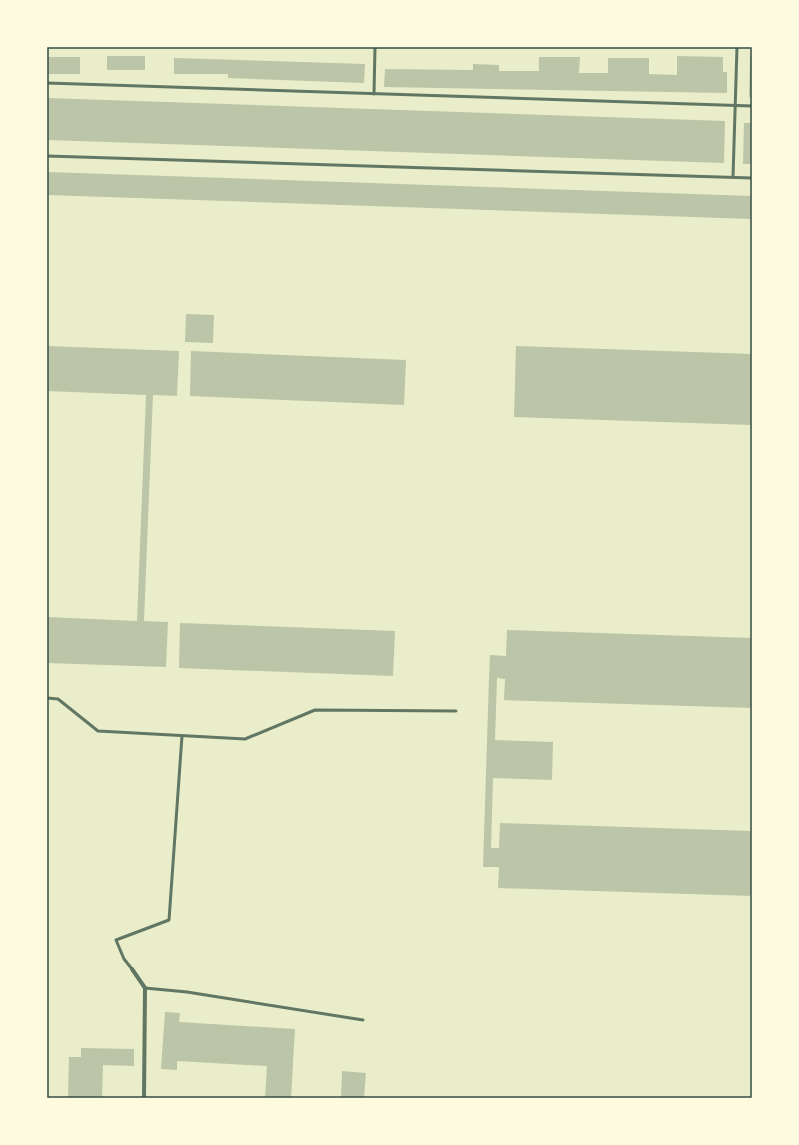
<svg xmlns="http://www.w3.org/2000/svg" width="799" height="1145" font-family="'Noto Sans',sans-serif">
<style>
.building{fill:#bcc5a7}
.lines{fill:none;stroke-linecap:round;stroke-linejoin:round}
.service{stroke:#617663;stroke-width:3}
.minor{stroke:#617663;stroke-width:4}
.neatline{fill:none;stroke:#344e41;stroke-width:1.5}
</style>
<rect width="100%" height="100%" fill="#e9edc9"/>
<g class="building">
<rect x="107" y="56" width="38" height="14"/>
<polygon points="677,56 723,57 723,72 727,72 727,93 384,87 385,69 473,70 473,64 499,65 499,71 539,71 539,57 580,57 579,73 608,73 608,58 649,58 649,74 677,75"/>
<rect x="47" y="57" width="33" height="17"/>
<polygon points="750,57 752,57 752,97 749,97"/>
<polygon points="174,58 365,64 364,83 228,78 228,74 174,74"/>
<polygon points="47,98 725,121 724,163 47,140"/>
<polygon points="744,123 752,123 752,164 743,164"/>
<polygon points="47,172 752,196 752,219 47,195"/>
<polygon points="186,314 214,315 213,343 185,342"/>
<polygon points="47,346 179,351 177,396 153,395 144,621 168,622 166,667 47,663 47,617 137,621 146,395 47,391"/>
<polygon points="516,346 752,354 752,425 514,417"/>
<polygon points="191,351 406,360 404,405 190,396"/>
<polygon points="180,623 395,631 393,676 179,668"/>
<polygon points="507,630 752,638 752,708 504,700 505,679 497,678 495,740 553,742 552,780 493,778 491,848 499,848 500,823 752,831 752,896 498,888 499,867 483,867 489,678 490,655 506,656"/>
<polygon points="165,1012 180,1013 179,1022 295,1029 291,1098 265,1098 267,1066 177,1061 177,1070 161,1069"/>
<polygon points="81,1048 134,1049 134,1066 103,1065 102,1098 68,1098 69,1057 81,1057"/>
<polygon points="342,1071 366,1073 364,1098 341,1098"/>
</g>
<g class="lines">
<g class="service">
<polyline points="47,83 752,106"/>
<polyline points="374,94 375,47"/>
<polyline points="47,156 752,178"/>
<polyline points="733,177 737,47"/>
<polyline points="47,698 58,699 98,731 245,739 315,710 456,711"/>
<polyline points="132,969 124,959 116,940 169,920 182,736"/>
<polyline points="145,988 187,992 363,1020"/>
</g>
<polyline class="minor" points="132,969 145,988 144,1098"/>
</g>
<rect width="799" height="1145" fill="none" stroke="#fefae0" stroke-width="96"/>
<rect x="48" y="48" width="703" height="1049" class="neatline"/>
</svg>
